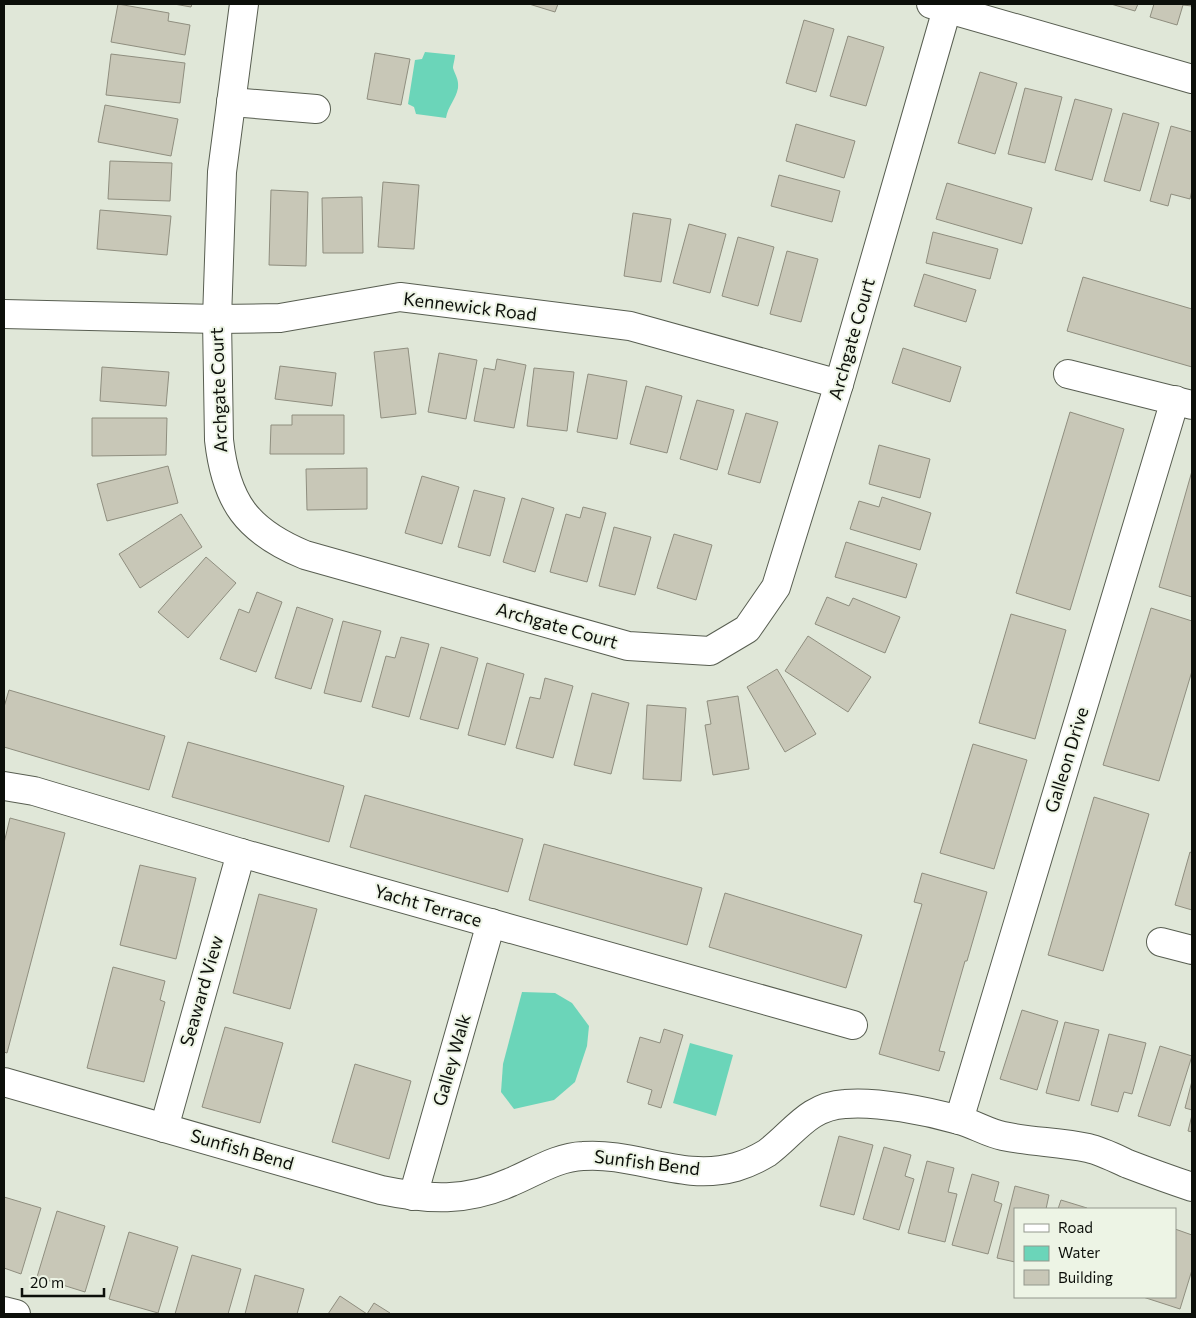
<svg xmlns="http://www.w3.org/2000/svg" width="1196" height="1318" font-family="Commissioner,sans-serif">
<style>
.water{fill:#6bd5b9}
.building{fill:#c8c7b7;stroke:#8f8e7f}
.lines{fill:none;stroke-linecap:round;stroke-linejoin:round}
.minor-casing{stroke:#585e51;stroke-width:30}
.minor{stroke:#fff;stroke-width:28}
.labels{text-anchor:middle;stroke-width:4;stroke-linejoin:round;paint-order:stroke}
.street-label{font-size:18px;fill:#0c0f0a;stroke:#edf4e5}
</style>
<rect width="100%" height="100%" fill="#e0e7d8"/>
<g class="water">
<path d="M425 52 455 55C455 59 453 65 453 68 455 75 459 79 458 88 456 99 448 106 446 118L416 114 414 107 408 104 415 60 422 59Z"/>
<polygon points="522,992 555,993 572,1003 589,1026 587,1046 575,1082 554,1100 514,1109 501,1092 503,1064"/>
<polygon points="690,1043 733,1055 716,1116 673,1103"/>
</g>
<g class="building">
<polygon points="118,4 169,13 168,21 190,25 185,55 111,42"/>
<polygon points="174,4 192,4 191,7"/>
<polygon points="529,4 558,4 555,12"/>
<polygon points="1111,4 1138,4 1135,11"/>
<polygon points="1154,4 1192,4 1192,6 1183,5 1177,25 1150,17"/>
<polygon points="804,20 834,29 816,92 786,83"/>
<polygon points="848,36 884,47 866,106 830,96"/>
<polygon points="375,53 410,59 401,105 367,99"/>
<polygon points="111,54 185,63 180,103 106,95"/>
<polygon points="980,72 1017,83 995,154 958,143"/>
<polygon points="1025,88 1062,97 1045,163 1008,154"/>
<polygon points="1075,99 1112,109 1092,180 1055,170"/>
<polygon points="105,105 178,119 171,156 98,142"/>
<polygon points="1123,113 1159,123 1140,191 1104,181"/>
<polygon points="796,124 855,141 844,178 786,161"/>
<polygon points="1171,126 1192,132 1192,190 1190,199 1171,194 1168,206 1150,201"/>
<polygon points="110,161 172,163 170,201 108,199"/>
<polygon points="779,175 840,191 832,222 771,206"/>
<polygon points="383,182 419,185 414,249 378,247"/>
<polygon points="947,183 1032,208 1022,244 936,219"/>
<polygon points="271,190 308,192 306,266 269,265"/>
<polygon points="362,197 363,253 323,253 322,198"/>
<polygon points="100,210 171,216 167,255 97,249"/>
<polygon points="633,213 671,219 661,282 624,276"/>
<polygon points="689,224 726,234 710,293 673,283"/>
<polygon points="933,232 998,249 990,279 926,263"/>
<polygon points="738,237 774,247 758,306 722,296"/>
<polygon points="787,251 818,259 801,322 770,314"/>
<polygon points="924,274 976,290 966,322 914,306"/>
<polygon points="1083,277 1192,309 1192,367 1067,331"/>
<polygon points="408,348 416,414 381,418 374,352"/>
<polygon points="903,348 961,367 950,402 892,383"/>
<polygon points="439,353 477,360 466,419 428,412"/>
<polygon points="497,359 526,365 514,428 474,421 484,368 495,370"/>
<polygon points="280,366 336,373 332,406 275,399"/>
<polygon points="102,367 169,372 166,406 100,401"/>
<polygon points="534,368 574,372 567,431 527,426"/>
<polygon points="588,374 627,381 617,439 577,432"/>
<polygon points="646,386 682,396 667,453 630,444"/>
<polygon points="697,400 734,410 717,470 680,459"/>
<polygon points="1070,412 1124,429 1070,610 1016,593"/>
<polygon points="746,413 778,422 760,483 728,474"/>
<polygon points="292,415 344,415 344,454 270,454 271,425 292,425"/>
<polygon points="92,418 167,418 166,455 92,456"/>
<polygon points="879,445 930,459 920,498 869,484"/>
<polygon points="168,466 178,503 107,521 97,484"/>
<polygon points="367,468 367,509 307,510 306,469"/>
<polygon points="1192,471 1192,597 1159,587"/>
<polygon points="422,476 459,487 442,544 405,533"/>
<polygon points="474,490 505,498 490,556 458,547"/>
<polygon points="882,497 931,513 920,550 850,529 859,501 879,507"/>
<polygon points="522,498 554,508 535,572 503,562"/>
<polygon points="583,507 606,513 587,582 550,572 566,514 580,518"/>
<polygon points="181,514 202,547 140,588 119,554"/>
<polygon points="614,527 651,537 635,595 599,586"/>
<polygon points="674,534 712,545 696,600 657,588"/>
<polygon points="846,542 917,564 906,598 835,577"/>
<polygon points="206,557 236,583 188,638 158,612"/>
<polygon points="257,592 282,602 256,672 220,659 239,609 249,613"/>
<polygon points="827,597 849,606 853,598 900,617 885,653 815,624"/>
<polygon points="297,607 333,619 311,689 275,678"/>
<polygon points="1151,608 1192,621 1192,671 1159,781 1103,765"/>
<polygon points="1011,614 1066,630 1035,739 979,723"/>
<polygon points="343,621 381,631 361,702 324,693"/>
<polygon points="808,636 871,677 848,712 785,671"/>
<polygon points="401,637 429,644 409,717 372,707 386,656 395,658"/>
<polygon points="441,647 478,658 458,729 420,719"/>
<polygon points="487,663 524,674 505,745 468,735"/>
<polygon points="777,669 816,734 785,752 747,687"/>
<polygon points="545,678 573,686 553,758 516,748 530,697 540,699"/>
<polygon points="9,690 165,736 149,790 4,747 4,707"/>
<polygon points="592,693 629,703 611,774 574,765"/>
<polygon points="738,696 749,769 713,775 705,725 711,724 707,701"/>
<polygon points="647,705 686,708 681,781 643,779"/>
<polygon points="188,742 344,786 329,842 172,797"/>
<polygon points="973,744 1027,760 994,869 940,853"/>
<polygon points="365,795 523,839 508,892 350,847"/>
<polygon points="1094,797 1149,814 1103,971 1048,955"/>
<polygon points="10,818 65,833 7,1053 4,1052 4,843"/>
<polygon points="544,844 702,888 687,945 529,900"/>
<polygon points="1190,852 1192,853 1192,910 1175,905"/>
<polygon points="140,865 196,878 176,959 120,945"/>
<polygon points="922,873 987,892 967,961 965,961 939,1051 945,1052 939,1071 879,1054 922,904 914,902"/>
<polygon points="725,893 862,935 846,988 709,947"/>
<polygon points="259,894 317,909 290,1009 233,993"/>
<polygon points="113,967 165,981 160,1000 165,1002 144,1082 87,1068"/>
<polygon points="1022,1010 1058,1021 1037,1090 1000,1079"/>
<polygon points="1065,1022 1099,1030 1079,1101 1046,1093"/>
<polygon points="225,1027 283,1043 260,1123 202,1107"/>
<polygon points="664,1029 683,1035 661,1108 648,1104 652,1090 627,1082 640,1037 660,1043"/>
<polygon points="1109,1034 1146,1043 1132,1094 1124,1092 1118,1112 1091,1105"/>
<polygon points="1160,1046 1192,1056 1170,1126 1138,1116"/>
<polygon points="355,1064 411,1081 389,1159 332,1142"/>
<polygon points="1192,1081 1192,1110 1185,1108"/>
<polygon points="1192,1115 1192,1132 1188,1131"/>
<polygon points="839,1136 873,1145 854,1215 820,1206"/>
<polygon points="884,1147 911,1155 905,1176 914,1179 899,1230 863,1219"/>
<polygon points="927,1161 954,1168 948,1192 957,1194 945,1242 908,1233"/>
<polygon points="972,1174 999,1182 994,1201 1002,1204 988,1254 952,1245"/>
<polygon points="1015,1186 1049,1195 1046,1209 1015,1209 1015,1262 997,1258"/>
<polygon points="4,1197 41,1208 21,1274 4,1268"/>
<polygon points="1061,1200 1087,1208 1087,1209 1058,1209"/>
<polygon points="57,1211 105,1226 85,1292 37,1277"/>
<polygon points="1175,1229 1192,1235 1192,1270 1180,1309 1143,1297 1175,1297"/>
<polygon points="129,1232 178,1247 158,1313 109,1299"/>
<polygon points="192,1255 241,1269 228,1314 175,1314"/>
<polygon points="255,1275 304,1289 297,1314 245,1314"/>
<polygon points="340,1296 367,1314 374,1303 390,1313 389,1314 328,1314"/>
</g>
<g class="lines">
<defs>
<g id="minor">
<path d="M244 4 222 172 217 319 219 440C226 502 247 531 305 555L628 646 710 651 747 629 776 587 839 384 947 9"/>
<polyline points="931,4 1192,79"/>
<polyline points="231,102 316,109"/>
<polyline points="4,314 217,319 280,318 400,297 630,326 839,384"/>
<polyline points="1068,374 1192,405"/>
<polyline points="4,786 34,791 241,853 853,1025"/>
<polyline points="1161,942 1192,950"/>
<path d="M4 1082 381 1190C429 1200 466 1202 511 1182 535 1172 557 1157 583 1156 635 1152 682 1182 736 1167 746 1164 757 1159 767 1153 794 1133 808 1106 845 1104 877 1101 927 1111 959 1120 974 1124 988 1133 1003 1136 1031 1142 1060 1142 1088 1148 1101 1151 1115 1158 1128 1164 1149 1172 1171 1180 1192 1187"/>
<polyline points="959,1120 1175,400"/>
<polyline points="164,1128 241,853"/>
<polyline points="413,1196 491,923"/>
<polyline points="4,1311 16,1314"/>
</g>
</defs>
<use href="#minor" class="minor-casing"/>
<use href="#minor" class="minor"/>
</g>
<g class="labels">
<g class="street-label">
<text transform="translate(470 307) rotate(7)" y="6">Kennewick Road</text>
<text transform="translate(852 339) rotate(-74)" y="6">Archgate Court</text>
<text transform="translate(219 390) rotate(-92)" y="6">Archgate Court</text>
<text transform="translate(557 626) rotate(16)" y="6">Archgate Court</text>
<text transform="translate(1067 760) rotate(-73)" y="6">Galleon Drive</text>
<text transform="translate(428 906) rotate(16)" y="6">Yacht Terrace</text>
<text transform="translate(202 991) rotate(-74)" y="6">Seaward View</text>
<text transform="translate(452 1060) rotate(-74)" y="6">Galley Walk</text>
<text transform="translate(242 1150) rotate(16)" y="6">Sunfish Bend</text>
<text transform="translate(647 1163) rotate(7)" y="6">Sunfish Bend</text>
</g>
</g>
<rect width="1196" height="1318" fill="none" stroke="#0c0f0a" stroke-width="10"/>
<rect x="1014" y="1208" width="162" height="90" fill="#edf4e5" stroke="#93988d"/>
<rect x="1024" y="1224" width="25" height="8" fill="#ffffff" stroke="#93988d"/>
<text x="1058" y="1233" font-size="15" fill="#0c0f0a">Road</text>
<rect x="1024" y="1246" width="25" height="15" fill="#6bd5b9" stroke="#93988d"/>
<text x="1058" y="1258" font-size="15" fill="#0c0f0a">Water</text>
<rect x="1024" y="1270" width="25" height="15" fill="#c8c7b7" stroke="#93988d"/>
<text x="1058" y="1283" font-size="15" fill="#0c0f0a">Building</text>
<path d="M22 1288v8h82v-8" fill="none" stroke="#0c0f0a" stroke-width="2.5"/>
<text x="30" y="1288" font-size="15" fill="#0c0f0a" stroke="#edf4e5" stroke-width="4" paint-order="stroke">20 m</text>
</svg>
